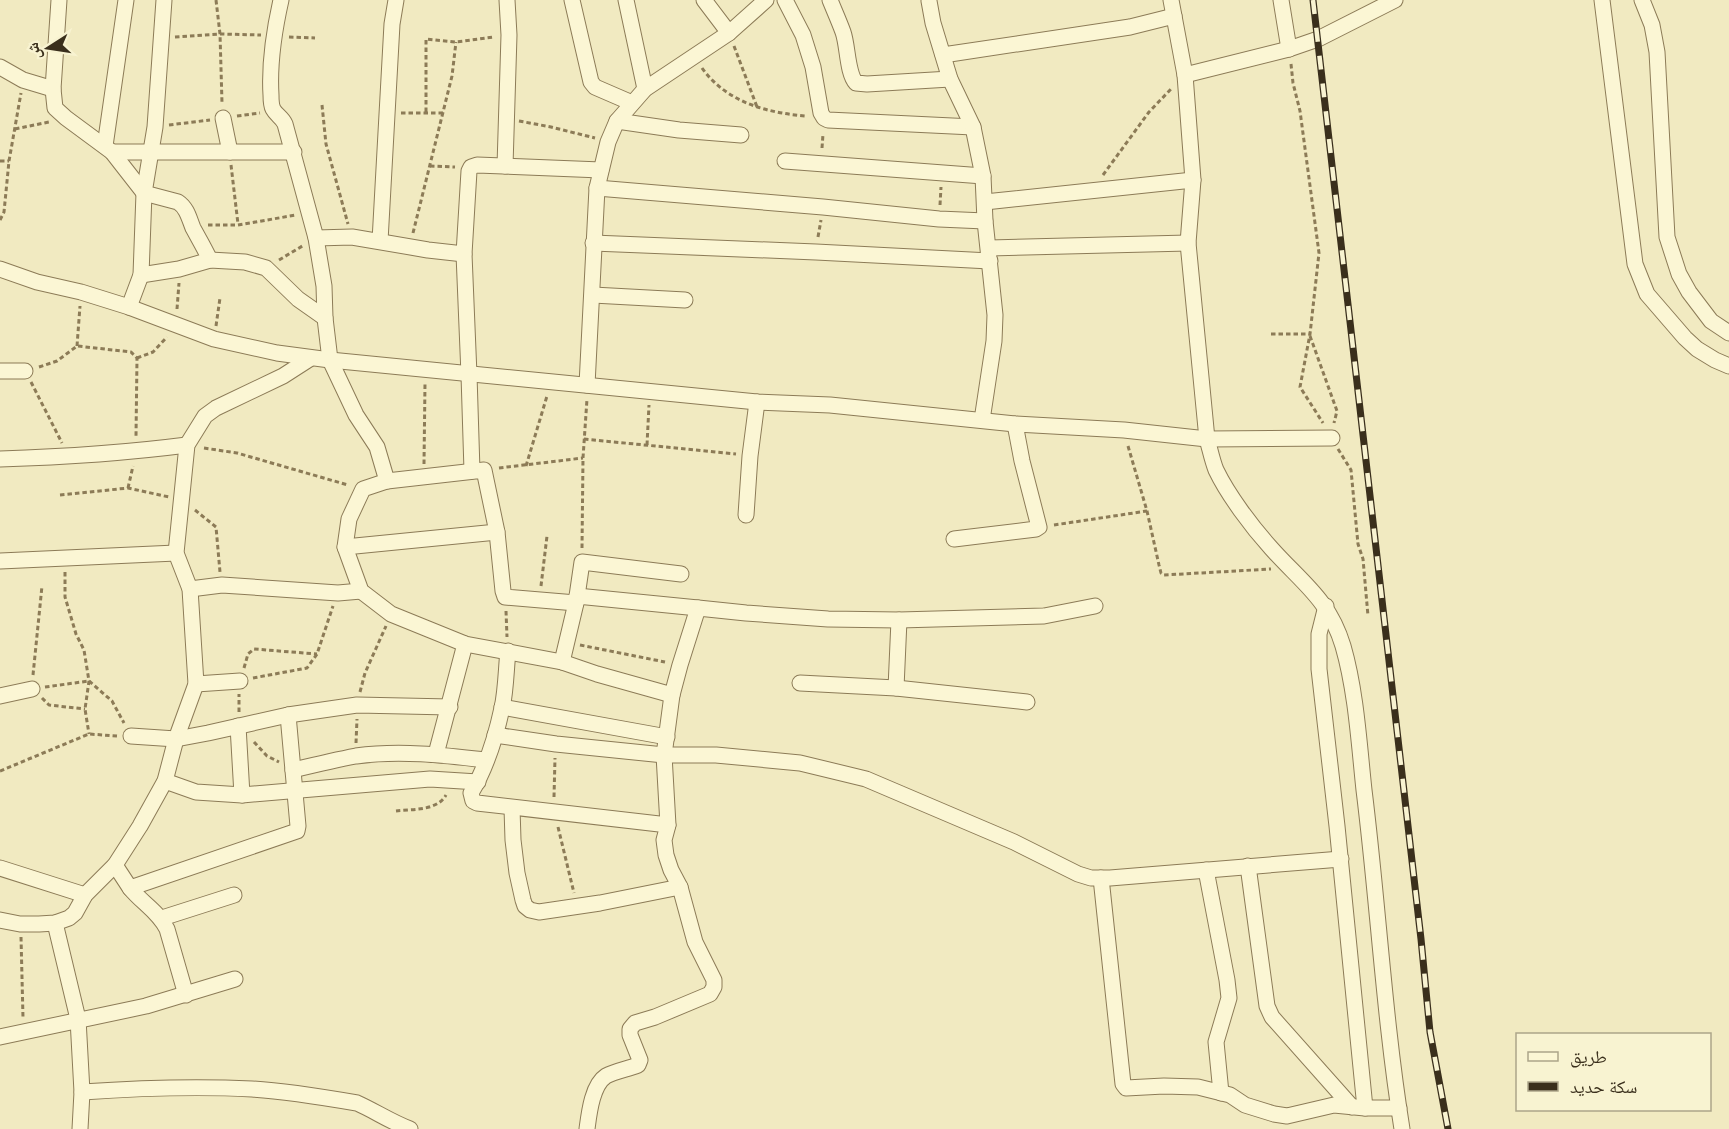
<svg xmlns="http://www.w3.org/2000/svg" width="1729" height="1129" font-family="'Playfair Display','Noto Naskh Arabic',serif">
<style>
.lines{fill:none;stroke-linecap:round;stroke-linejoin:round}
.minor-casing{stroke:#8c7b57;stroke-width:17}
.path{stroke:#8c7b57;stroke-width:3;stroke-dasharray:4.5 3;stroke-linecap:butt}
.minor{stroke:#fbf6d4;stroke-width:15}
.rail-casing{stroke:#3a2f1c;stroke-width:7}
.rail{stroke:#f8f3d1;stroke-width:4.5;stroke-dasharray:14;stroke-linecap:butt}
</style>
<rect width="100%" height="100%" fill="#f1eac1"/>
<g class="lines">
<defs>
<g id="minor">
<path d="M59 0 53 89 55 108 66 118 112 152 144 193 178 202C187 208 189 218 193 228 199 239 205 249 210 260"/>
<path d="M281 0C274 31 269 63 271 95 271 100 271 105 273 109 276 115 282 117 285 124L316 238 324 286 325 318 330 360 356 415 377 447 387 481"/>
<polyline points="572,0 591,82 595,87 632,103"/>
<polyline points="626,0 645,89"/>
<polyline points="704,0 729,33"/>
<polyline points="785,0 803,35 813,67 821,113 824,118 828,120 973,127"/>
<path d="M830 0C834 10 839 21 843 32 848 46 847 73 856 83L867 84 950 79"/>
<path d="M1171 0 1185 75 1193 180 1188 243 1207 439C1210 449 1212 460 1216 470 1228 495 1252 527 1271 548 1301 582 1329 599 1343 646 1356 691 1359 743 1364 790 1378 902 1384 1017 1402 1129"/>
<polyline points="1281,0 1289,49"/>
<polyline points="1602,0 1635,264 1647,294 1685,338 1697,349 1715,360 1729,366"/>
<polyline points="1642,0 1652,25 1657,52 1667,237 1679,274 1689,292 1711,321 1729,333"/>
<polyline points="929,1 933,23 950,79 973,127 983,176 985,221 995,315 994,341 982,420"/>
<polyline points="943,55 1130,27 1174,16"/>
<polyline points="0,67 23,80 53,89"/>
<polyline points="1185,75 1289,49 1318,39 1395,0"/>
<polyline points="223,118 230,152"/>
<polyline points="617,121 679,130 741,135"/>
<polyline points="105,146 126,0"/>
<polyline points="112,152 294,152"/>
<polyline points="785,161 983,176"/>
<polyline points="505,166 509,35 507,0"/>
<polyline points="597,188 823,207 939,219 985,221"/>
<polyline points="985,202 1193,180"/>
<polyline points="316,238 352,237 428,250 464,254"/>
<polyline points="380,241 392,24 396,0"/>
<polyline points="593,243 816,252 990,261"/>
<polyline points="989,248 1188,243"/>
<polyline points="0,269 37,282 81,292 129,307 214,339 277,353 330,360 757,402 830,405 1015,424 1124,430 1207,439 1332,438"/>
<polyline points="141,275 179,269 210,260 245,262 266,268 298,299 325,318"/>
<polyline points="593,295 685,300"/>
<polyline points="129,307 141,275 144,193 155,127 164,0"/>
<polyline points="0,371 25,371"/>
<polyline points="587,385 597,188 608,142 617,121 645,89 729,33 766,0"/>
<path d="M0 459C63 457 125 453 187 445"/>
<polyline points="472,471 469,375 464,254 469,171 471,167 477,165 601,170"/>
<polyline points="746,515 750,456 757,402"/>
<polyline points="954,539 1036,529 1039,527 1022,461 1015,424"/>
<polyline points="345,547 497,532"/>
<polyline points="0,561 176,553"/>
<polyline points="190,589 222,585 338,593 361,591"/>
<polyline points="577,596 698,608"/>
<polyline points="576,603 505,597 503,591 497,532 484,470 387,481 363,489 349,519 345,547 361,591 391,614 465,644 562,662 597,674 672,695"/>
<polyline points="1326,606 1319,634 1319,669 1337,826 1365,1108"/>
<path d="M508 651C506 670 506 690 502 708 496 736 486 768 471 793L473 801 477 803 668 825"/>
<polyline points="562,662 576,603 582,562 681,574"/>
<polyline points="800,683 896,688 1027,702"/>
<polyline points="196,684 240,681"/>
<polyline points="896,688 899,620"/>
<polyline points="0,696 32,689"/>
<polyline points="502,707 667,737"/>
<polyline points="238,726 242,795"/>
<polyline points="495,735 556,744 664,755 716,755 800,763 866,779 1014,842 1078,874 1091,878 1110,878 1341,859"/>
<polyline points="131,736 176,739 208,733 288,715 357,705 450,707"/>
<polyline points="436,754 465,644"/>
<path d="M293 770C314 765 335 760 356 756 399 750 443 755 486 760"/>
<polyline points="165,781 196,792 242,795 430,779 478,782"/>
<polyline points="512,808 513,840 517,873 523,900 525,906 530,910 539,912 600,903 680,887"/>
<polyline points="115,865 130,888 297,831 298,826 288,715"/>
<polyline points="1248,866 1267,1006 1272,1017 1352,1107"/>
<polyline points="0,868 85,895"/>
<polyline points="1206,870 1227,980 1229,998 1216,1042 1221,1093"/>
<polyline points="1101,878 1123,1084 1126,1088 1164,1086 1198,1087 1230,1095 1245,1105 1274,1114 1287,1116 1334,1105 1365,1108 1399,1108"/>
<path d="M130 888C142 903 158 911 167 929L186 995"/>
<polyline points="162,918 234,895"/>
<polyline points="0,920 20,924 39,924 55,923 69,918 75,913 85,895 115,865 140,826 165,781 176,739 196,684 190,589 176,553 187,445 205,416 216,408 283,376 311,358"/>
<polyline points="55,923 78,1019 82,1092 80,1129"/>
<polyline points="0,1037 146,1006 235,979"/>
<path d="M82 1092C139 1088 195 1086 252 1089 287 1091 322 1097 357 1103 375 1111 391 1122 410 1129"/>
<path d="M587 1129C589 1114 592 1085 606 1076 615 1071 628 1069 638 1065L640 1060 630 1035V1029L635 1023 655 1017 710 994 714 987V980L695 942 680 887 671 870 666 855 664 840 668 825 664 755 672 695 680 665 698 608 746 613 828 619 899 620 1044 616 1095 606"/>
</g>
</defs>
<use href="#minor" class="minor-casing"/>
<g class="path">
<polyline points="216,0 220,34 222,103"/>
<polyline points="175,37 220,34 261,35"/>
<polyline points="289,37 315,38"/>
<polyline points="734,46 757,107"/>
<polyline points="1291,64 1293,83 1300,111 1319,253 1310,334 1300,387 1323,423"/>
<path d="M702 68C726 102 767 113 806 116"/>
<polyline points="322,105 326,144 348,224"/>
<polyline points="426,112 426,39 456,42 494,37"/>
<polyline points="401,113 444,113"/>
<polyline points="237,116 260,113"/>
<polyline points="519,121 551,127 595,138"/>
<polyline points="169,125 210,120"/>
<polyline points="15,129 49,122"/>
<polyline points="822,148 823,134"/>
<polyline points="0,161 9,161"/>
<polyline points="231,165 238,224"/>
<polyline points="430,166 455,167"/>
<polyline points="1103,175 1149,112 1171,89"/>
<polyline points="940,205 941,187"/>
<polyline points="0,220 4,212 9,161 21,93"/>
<polyline points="208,225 238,225 296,215"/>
<polyline points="413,233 452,76 456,42"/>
<polyline points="818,237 821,220"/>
<polyline points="279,260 304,245"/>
<polyline points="177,309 179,283"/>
<polyline points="216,326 220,298"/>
<polyline points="1271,334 1310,334"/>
<polyline points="1310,336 1337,411 1334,423"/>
<polyline points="77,346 80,306"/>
<polyline points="137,358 153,352 167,337"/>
<polyline points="39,367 57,361 77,346 131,352 137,358 136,436"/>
<polyline points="31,382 62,443"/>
<polyline points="584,439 736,454"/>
<polyline points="647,445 649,405"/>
<polyline points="1128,446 1147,511 1159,565 1161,573 1164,575 1271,569"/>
<polyline points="204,448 237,453 348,485"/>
<polyline points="1338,449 1351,470 1358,544 1363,559 1368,616"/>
<polyline points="424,464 425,383"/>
<polyline points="526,466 547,396"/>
<polyline points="499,468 583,458"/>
<polyline points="128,488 133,466"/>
<polyline points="60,495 128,488 169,497"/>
<polyline points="195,510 216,527 220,572"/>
<polyline points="1054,525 1147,511"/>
<polyline points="582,548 583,458 587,399"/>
<polyline points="65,572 65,597 76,634 84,650 89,681 85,709 89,734"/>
<polyline points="541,586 547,536"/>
<polyline points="506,611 507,637"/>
<polyline points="580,645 665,662"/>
<polyline points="244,668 248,654 254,649 317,654"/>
<polyline points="33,675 42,586"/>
<polyline points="253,678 307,668 317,654 333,606"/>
<polyline points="89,681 112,701 124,723"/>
<polyline points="45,687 89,681"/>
<polyline points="360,692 365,673 386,626"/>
<polyline points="42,698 49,705 85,709"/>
<polyline points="239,712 239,694"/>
<polyline points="254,742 267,756 279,762"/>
<polyline points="356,743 357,719"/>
<polyline points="0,771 89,734 117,736"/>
<polyline points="554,797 555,758"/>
<path d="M396 811C413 809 437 811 446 795"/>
<polyline points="558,827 574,893"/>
<polyline points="21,937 23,1018"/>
</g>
<use href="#minor" class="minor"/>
<defs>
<polyline id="rail" points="1313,0 1421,939 1430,1032 1448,1129"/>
</defs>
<use href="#rail" class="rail-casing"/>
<use href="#rail" class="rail"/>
</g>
<rect x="1516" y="1033" width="195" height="78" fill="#f8f3d1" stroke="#aca589" stroke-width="1.5"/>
<rect x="1528" y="1052" width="30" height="9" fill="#fbf6d4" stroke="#aca589" stroke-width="1.5"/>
<text x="1570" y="1063" font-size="18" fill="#3a2f1c">طريق</text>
<rect x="1528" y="1082" width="30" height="9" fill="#3a2f1c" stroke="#aca589" stroke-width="1.5"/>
<text x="1570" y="1093" font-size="18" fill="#3a2f1c">سكة حديد</text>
<g transform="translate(48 48) rotate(258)" stroke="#f8f3d1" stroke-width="4.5" paint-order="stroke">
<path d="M0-4.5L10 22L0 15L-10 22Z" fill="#3a2f1c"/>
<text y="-9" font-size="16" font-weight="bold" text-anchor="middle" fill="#3a2f1c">ش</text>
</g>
</svg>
